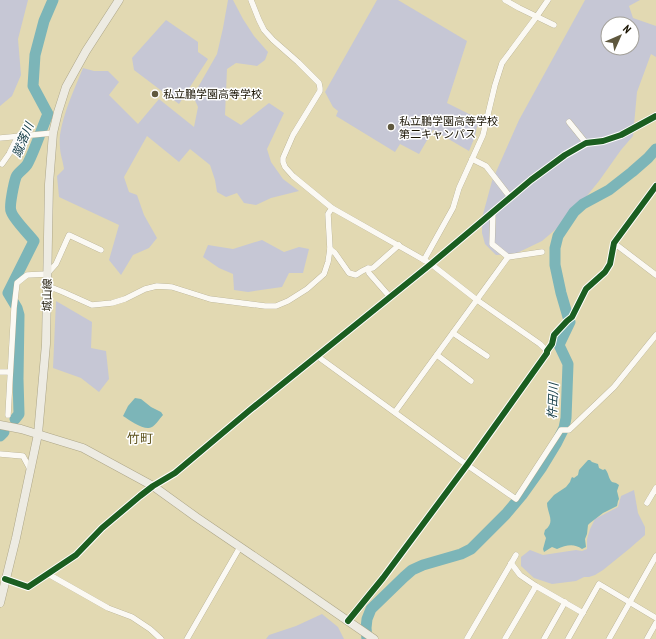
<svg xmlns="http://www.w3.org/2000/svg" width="656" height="639" font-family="'PT Sans Narrow','Noto Sans JP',sans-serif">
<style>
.green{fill:#c6c7d5;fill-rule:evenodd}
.water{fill:#7cb5b8}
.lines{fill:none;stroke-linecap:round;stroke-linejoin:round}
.river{stroke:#7cb5b8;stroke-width:11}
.street-casing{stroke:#ada688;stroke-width:6}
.secondary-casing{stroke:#ada688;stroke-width:9}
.street{stroke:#fbf9f3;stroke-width:5.5}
.secondary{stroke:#edebe2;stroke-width:8}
.cycleway-casing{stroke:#fff;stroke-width:8}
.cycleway{stroke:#1b5e20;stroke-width:6}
.poi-dot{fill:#5f583e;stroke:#fff;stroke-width:1.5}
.labels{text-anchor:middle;stroke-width:3;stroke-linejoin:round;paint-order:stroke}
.poi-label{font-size:11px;fill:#181200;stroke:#fff;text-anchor:start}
.street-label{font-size:11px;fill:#181200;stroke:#fff}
.water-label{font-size:12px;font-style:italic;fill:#143c46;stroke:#fff}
.quarter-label{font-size:13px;fill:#5d521c;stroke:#fff}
</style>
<rect width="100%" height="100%" fill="#e2d9b2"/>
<g class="green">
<polygon points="0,0 28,0 18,39 21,75 12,96 0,106"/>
<path d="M228 0H233L243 19 254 36 268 52 265 60 257 66 236 63 227 69 225 115 241 125 269 103 284 113 267 149 271 162 283 179 299 191 271 198 256 205 244 203 237 193 226 197 217 192 215 180 210 165 190 149 179 162 147 136 124 177 129 192 137 195 144 215 157 238 149 248 133 255 121 275 109 260 119 225 59 197 57 176 64 169C63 161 60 154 60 147 57 126 75 88 83 68L94 71H108L119 82 109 95 138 124 159 99 194 127 198 107 193 96 217 54 223 28Z"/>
<polygon points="377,0 398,0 467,41 447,103 479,119 474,139 469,151 433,130 419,154 400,144 395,152 336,116 338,111 333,107 325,92"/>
<path d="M585 0H640L629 6 633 18 656 26V57L651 54 637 92 633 136 621 150 599 181 569 218 542 241 515 254 496 255 485 244 482 233V218L492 181 519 120ZM608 24H632V48H608Z"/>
<polygon points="166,20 198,42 198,52 208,59 179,104 134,70 132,58"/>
<polygon points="262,240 284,252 299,247 309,249 303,273 289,273 282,287 248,292 234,290 233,274 219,268 203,257 208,245 233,249"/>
<polygon points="56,301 92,322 91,348 106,351 109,379 99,392 81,378 53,368"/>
<polygon points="634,490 638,513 645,527 645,535 629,549 603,570 595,575 589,577 584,577 576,581 552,584 534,578 521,566 521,557 530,550 543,555 576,550 582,551 587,549 587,539 590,529 595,519 618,507 621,496"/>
<polygon points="322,614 338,627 344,639 266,639 269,635 296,626"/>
</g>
<g class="water">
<path d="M135 398 141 399 151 407 161 412 163 415C160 418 154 428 149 428 142 429 129 420 123 416L128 406Z"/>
<path d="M588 460H590L592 462 598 464 599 468 603 470 605 469C609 473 608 478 612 482L616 483 619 485 617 491 619 499 618 501 617 506 603 513 590 523 588 525 587 534 585 539 586 547 582 549C574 543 566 545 557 549L552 547 544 552 543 549 546 538 544 534 545 530C556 522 547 513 547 503L554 495 566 487 570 482 571 479 572 477 574 478 578 475 579 470Z"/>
</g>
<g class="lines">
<g class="river">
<path d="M15 419 19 414 18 379 19 315 17 308 8 293 34 241C28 233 13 219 11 211 9 206 14 183 16 177 18 172 25 169 28 163 36 147 41 130 48 114L33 86 35 55 44 21 53 0"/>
<polyline points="0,436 4,432"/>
<polyline points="367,639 366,628 367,619 371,609 404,577 412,570 423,565 461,554 471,549 506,514 522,495 542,467 556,444 564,428 566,418 568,364 559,345 570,322 568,317 561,293 555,265 555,248 558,236 574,212 583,204 609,190 632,172 648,158 656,149"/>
</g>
<defs>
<g id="street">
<polyline points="251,0 259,20 264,30 273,40 298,62 319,83 320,88 320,91 293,135 283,158 283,162 285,167 293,176 332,208 431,264 477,300 540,344 547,351"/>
<polyline points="505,0 519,8 554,25"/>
<polyline points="569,122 586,143"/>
<polyline points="0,138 53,133"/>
<polyline points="472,159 486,166 510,197"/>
<polyline points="2,164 9,154 18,136"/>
<polyline points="614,243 656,275"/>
<path d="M330 249 335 253 349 273 356 275C362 271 366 268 373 268L399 245"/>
<polyline points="508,257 542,252"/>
<polyline points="424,260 453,208 459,188 483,135 495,85 502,63 537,16 548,0"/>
<polyline points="368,268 369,273 390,297"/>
<polyline points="47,287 53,288 63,292 92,305 112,303 125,299 145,289 157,286 172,287 210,299 265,306 276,306 288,301 307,289 324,274 328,262 330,249 328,214 332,208"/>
<polyline points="453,333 487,356"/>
<polyline points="437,355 471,381"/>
<polyline points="317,356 467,465 516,499 561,430 569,430 614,387 656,335"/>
<polyline points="0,372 10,372"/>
<polyline points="395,412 508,257 492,244 493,212"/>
<polyline points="8,415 14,308 17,283 27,275 47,274 56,264 69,235 101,250"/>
<polyline points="0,454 23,456 30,469"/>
<polyline points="647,503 656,488"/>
<polyline points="511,563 520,575 536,586 583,613"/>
<polyline points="48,574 108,608 132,617 150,629 161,639"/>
<polyline points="5,579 28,587 76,555 102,528 140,496 153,486 175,473 250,410 431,264 531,180 565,155 586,143 603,141 621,135 656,116"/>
<polyline points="348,621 383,578 467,465 547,353 547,351 552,344 554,335 567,321 572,317 586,289 605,272 610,264 614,243 656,186"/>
<polyline points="187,639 240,547"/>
<polyline points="467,639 516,555"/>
<polyline points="505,639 536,586"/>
<polyline points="544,639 565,602"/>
<polyline points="568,639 599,584 656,618"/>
<polyline points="609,639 656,556"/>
<polyline points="647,639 656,623"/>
</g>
<g id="secondary">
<polyline points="0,425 21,429 83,448 153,486 196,517 277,572 374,639"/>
<polyline points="0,603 16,538 38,434 46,344 49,184 53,133 58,112 66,87 86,51 119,0"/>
</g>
</defs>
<use href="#street" class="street-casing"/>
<use href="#secondary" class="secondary-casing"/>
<use href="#street" class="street"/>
<use href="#secondary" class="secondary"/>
<defs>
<g id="cycleway">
<polyline points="5,579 28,587 76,555 102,528 140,496 153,486 175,473 250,410 431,264 531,180 565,155 586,143 603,141 621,135 656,116"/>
<polyline points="348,621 383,578 467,465 547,353 547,351 552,344 554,335 567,321 572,317 586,289 605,272 610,264 614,243 656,186"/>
</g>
</defs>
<use href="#cycleway" class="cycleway-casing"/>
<use href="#cycleway" class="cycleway"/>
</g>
<g class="poi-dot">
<circle cx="155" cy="94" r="4"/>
<circle cx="391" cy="127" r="4"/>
</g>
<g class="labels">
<g class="poi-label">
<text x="163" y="98">私立鵬学園高等学校</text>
<text x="399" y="125">私立鵬学園高等学校<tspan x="399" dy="13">第二キャンパス</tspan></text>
</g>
<g class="street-label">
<text transform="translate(47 295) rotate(-89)" y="4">城山線</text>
</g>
<g class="water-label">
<text transform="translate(23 140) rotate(-67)" y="4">蹴落川</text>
<text transform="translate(553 401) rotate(-87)" y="4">杵田川</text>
</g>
<g class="quarter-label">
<text x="140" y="443">竹町</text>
</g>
</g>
<g transform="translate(620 36) rotate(45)"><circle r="19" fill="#ffffff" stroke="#a3a099"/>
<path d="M0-3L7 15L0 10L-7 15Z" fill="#5f583e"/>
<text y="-6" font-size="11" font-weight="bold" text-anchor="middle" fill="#181200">N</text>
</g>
</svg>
